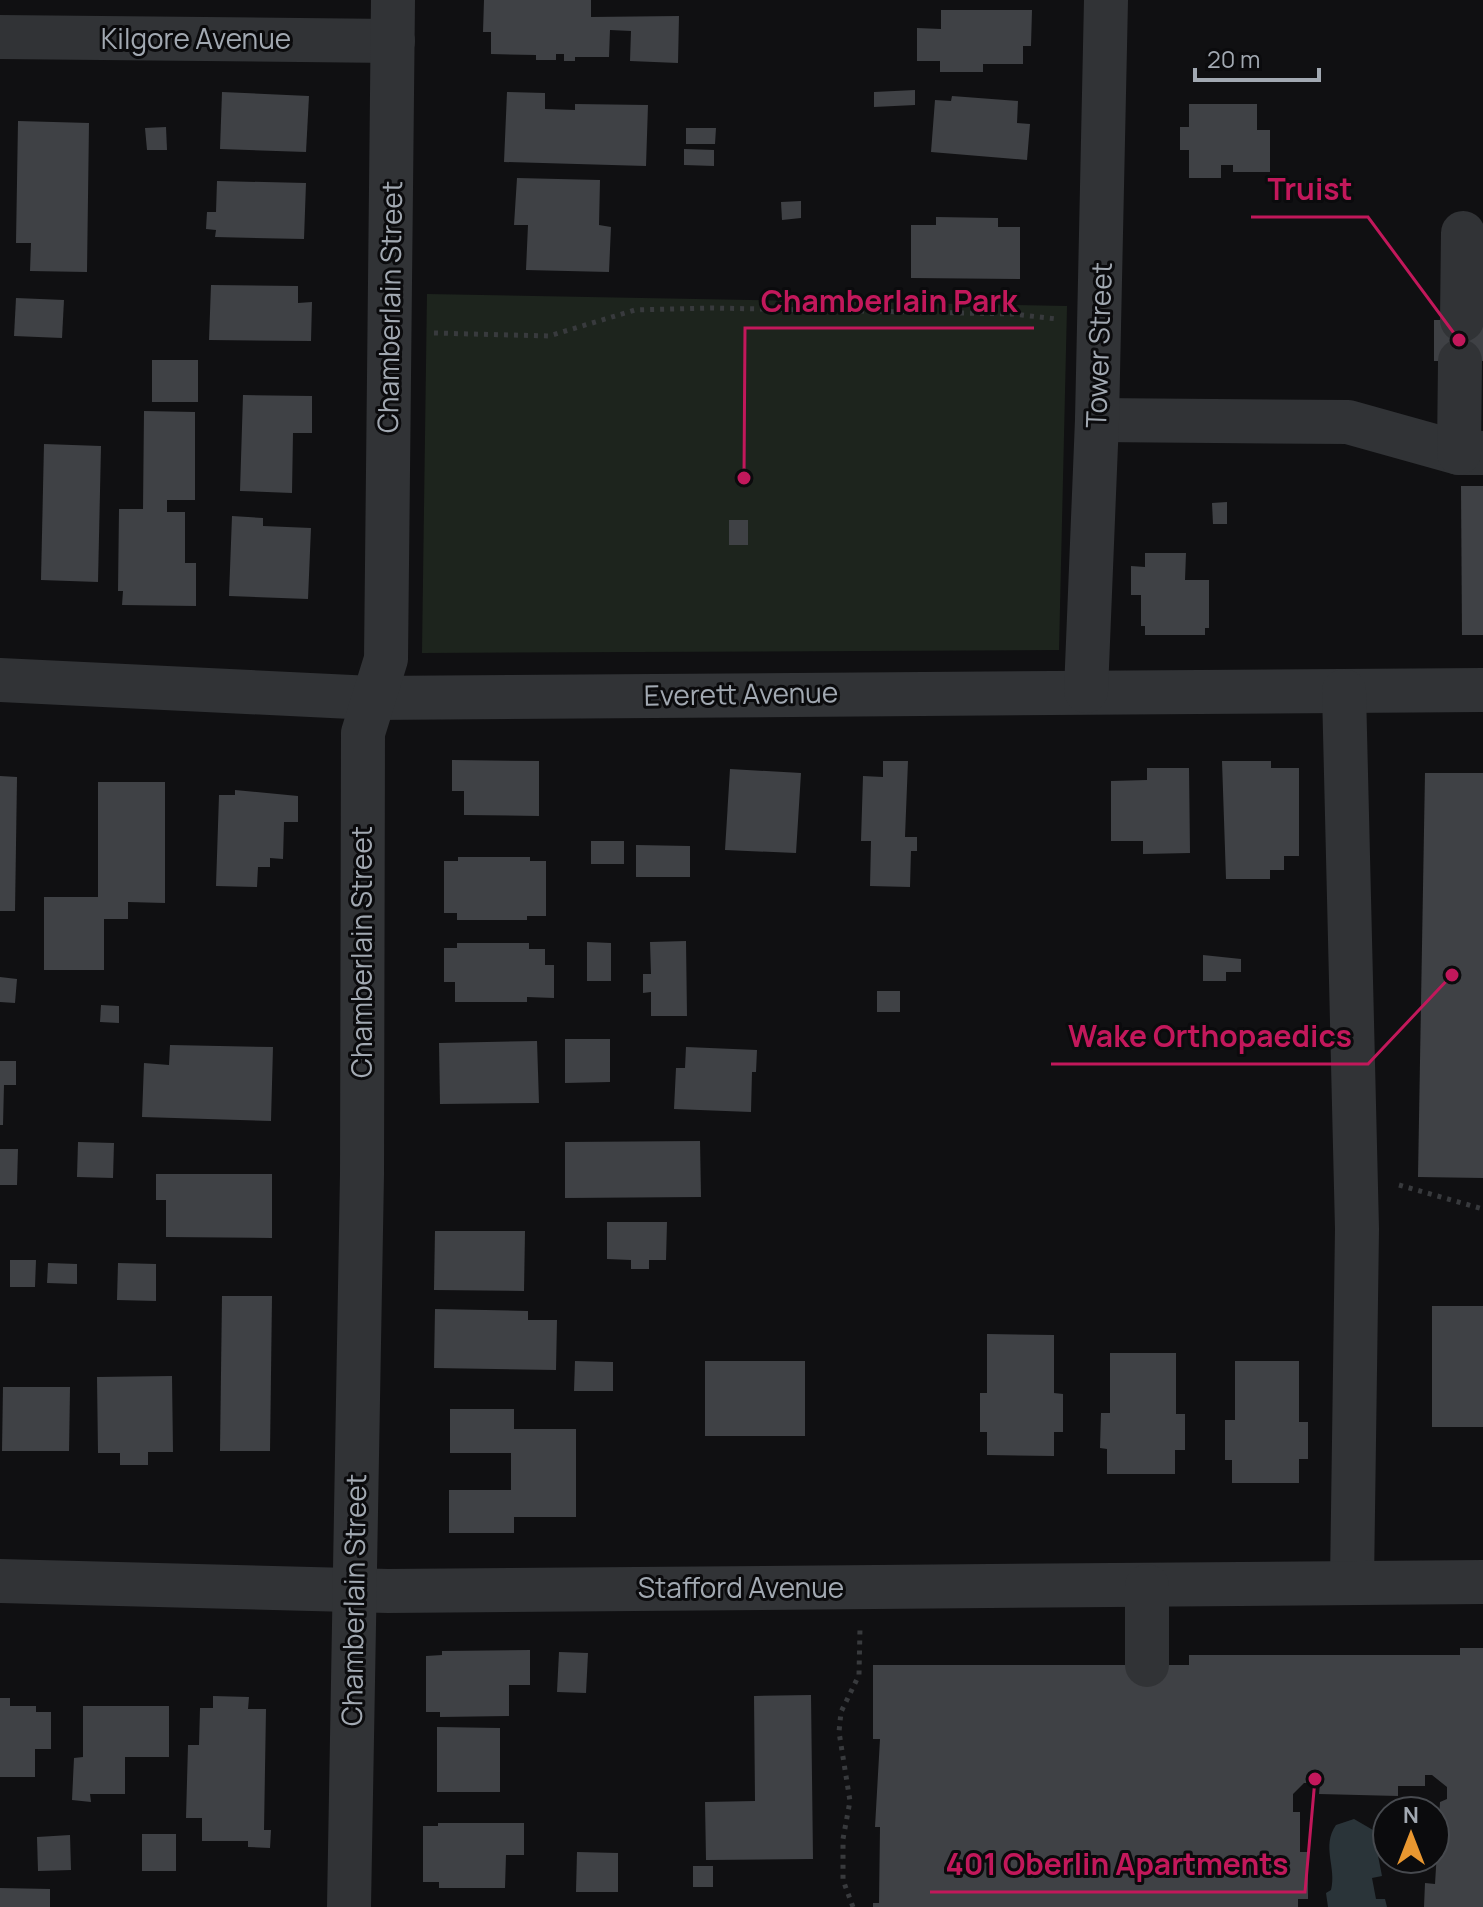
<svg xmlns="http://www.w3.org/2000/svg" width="1483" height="1907" font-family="Manrope,sans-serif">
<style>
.green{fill:#1d241d}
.water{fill:#2a3439}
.building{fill:#3f4145}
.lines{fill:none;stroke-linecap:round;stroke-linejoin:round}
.path{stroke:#383a3d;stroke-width:5;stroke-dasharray:4 6;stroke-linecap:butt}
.minor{stroke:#313336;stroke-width:44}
.labels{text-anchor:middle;stroke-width:6;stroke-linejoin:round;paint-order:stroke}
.street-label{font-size:28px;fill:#a2a9b2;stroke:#0b0b0d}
.leader{fill:none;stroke:#c2185b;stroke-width:3}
.callout-dot{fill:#c2185b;stroke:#0b0b0d;stroke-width:3}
.callout-label{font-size:30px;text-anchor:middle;font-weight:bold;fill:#c2185b;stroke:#0b0b0d;stroke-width:6;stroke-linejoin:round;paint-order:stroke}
</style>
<rect width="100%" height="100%" fill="#101012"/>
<polygon class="green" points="427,294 1067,306 1059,650 422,653"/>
<path class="water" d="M1354 1819 1373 1830 1382 1876 1372 1878 1376 1899H1385L1387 1907H1328L1326 1893 1331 1890C1337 1868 1321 1846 1336 1825Z"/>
<g class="building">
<polygon points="484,0 591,0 591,17 679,16 678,63 630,61 631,31 610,30 609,57 575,57 575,61 564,61 564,54 556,54 556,60 536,60 536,55 491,54 491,32 483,32"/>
<polygon points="941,10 1032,10 1031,46 1023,46 1023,64 983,64 983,72 940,72 940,61 917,61 917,28 941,29"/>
<polygon points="915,90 915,105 874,107 874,92"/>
<polygon points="222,92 309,96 306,152 220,149"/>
<polygon points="507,92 545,93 545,109 575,110 575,104 648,105 646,166 504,162"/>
<polygon points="952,96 1018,101 1017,123 1030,124 1027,160 931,152 935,100 951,101"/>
<polygon points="1189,104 1257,104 1257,130 1270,130 1270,172 1233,172 1233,165 1221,165 1221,178 1189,178 1189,150 1180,150 1180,127 1189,127"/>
<polygon points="18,121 89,123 87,272 30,271 31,243 16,243"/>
<polygon points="166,127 167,150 147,150 145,128"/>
<polygon points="686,128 716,128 715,144 686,144"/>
<polygon points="684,149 714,150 714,166 684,165"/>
<polygon points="517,178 600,180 599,225 611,227 609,272 526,270 528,225 514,225"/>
<polygon points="217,181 306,183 304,239 215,237 216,230 206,229 207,212 216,212"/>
<polygon points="801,201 801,218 782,220 781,202"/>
<polygon points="936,217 998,218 998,227 1020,227 1020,279 911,278 911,225 936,225"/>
<polygon points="211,285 298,286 298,303 312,302 311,341 209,340"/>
<polygon points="16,298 64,300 62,338 14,336"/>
<rect x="1434" y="320" width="49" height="41"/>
<rect x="152" y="360" width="46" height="42"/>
<polygon points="243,395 312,396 312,433 293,433 292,493 240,491"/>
<polygon points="144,411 195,412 195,500 167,500 167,512 185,512 185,563 196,563 196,606 122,605 123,591 118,591 119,509 143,509"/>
<polygon points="44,444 101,446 98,582 41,580"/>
<polygon points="1461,486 1483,486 1483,635 1462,635"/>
<polygon points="1227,502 1227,524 1213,524 1212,503"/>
<polygon points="232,516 263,518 263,526 311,528 308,599 229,596"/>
<rect x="729" y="520" width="19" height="25"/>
<polygon points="1145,553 1186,553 1185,580 1209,580 1209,628 1205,628 1205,635 1145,635 1145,626 1141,626 1141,595 1131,595 1131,566 1145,567"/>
<polygon points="452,760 539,761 539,816 464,815 464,791 452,791"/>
<polygon points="883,761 908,761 905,837 917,837 917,851 911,851 910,887 870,886 871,841 861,841 863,776 883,777"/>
<polygon points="1222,761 1271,761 1271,768 1299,768 1299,856 1284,856 1284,870 1270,870 1270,879 1226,879"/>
<polygon points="1147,768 1189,768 1190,853 1143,854 1143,841 1111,841 1111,781 1147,780"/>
<polygon points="730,769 801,773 796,853 725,850"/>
<polygon points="1425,773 1483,773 1483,1178 1418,1177"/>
<polygon points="0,776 17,777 15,911 0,911"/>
<polygon points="98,782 165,782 165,903 128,902 128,919 104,919 104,970 44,970 44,897 98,897"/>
<polygon points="235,790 298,796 298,822 284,822 283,859 270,858 270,867 258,867 257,887 216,886 219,795 235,795"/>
<rect x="591" y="841" width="33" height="23"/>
<polygon points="636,845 690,846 690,877 636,877"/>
<polygon points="458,857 530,857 530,861 546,861 546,916 527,916 527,920 457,920 457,913 444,913 444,861 458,861"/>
<polygon points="686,941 687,1016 651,1016 651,992 643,993 643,974 651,974 650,942"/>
<polygon points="587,942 611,943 611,981 587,981"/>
<polygon points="457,943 529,943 529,949 545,949 545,965 554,965 554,998 527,997 527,1002 455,1002 455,982 444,982 444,948 457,948"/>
<polygon points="1203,955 1241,959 1241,972 1226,972 1226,981 1203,981"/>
<polygon points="0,977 17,979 15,1003 0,1002"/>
<rect x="877" y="991" width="23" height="21"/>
<polygon points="101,1005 119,1006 119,1023 100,1022"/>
<polygon points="565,1039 610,1039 610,1082 565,1083"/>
<polygon points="537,1041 539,1103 440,1104 439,1043"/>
<polygon points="170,1045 273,1047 271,1121 142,1117 144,1063 169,1065"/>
<polygon points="686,1047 757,1050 756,1072 752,1072 751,1112 674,1109 676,1068 685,1068"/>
<polygon points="0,1061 16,1061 16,1085 4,1085 3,1125 0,1125"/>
<polygon points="700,1141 701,1197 565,1198 565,1142"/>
<polygon points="78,1142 114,1143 113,1178 77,1177"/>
<polygon points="0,1149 18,1149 17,1185 0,1185"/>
<polygon points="156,1174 272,1174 272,1238 166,1237 166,1200 156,1200"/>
<polygon points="607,1222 667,1222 666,1260 649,1260 649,1269 631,1269 631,1260 607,1259"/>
<polygon points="435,1231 525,1231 524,1291 434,1290"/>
<polygon points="10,1260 36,1260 35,1287 10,1287"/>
<polygon points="48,1263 77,1264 77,1284 47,1283"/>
<polygon points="118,1263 156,1264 156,1301 117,1300"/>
<polygon points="222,1296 272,1296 270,1451 220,1451"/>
<rect x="1432" y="1306" width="51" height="121"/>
<polygon points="435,1309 528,1311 528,1320 557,1320 556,1370 434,1368"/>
<polygon points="987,1334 1054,1335 1054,1393 1063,1394 1063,1432 1054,1432 1054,1456 987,1455 987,1432 980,1432 980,1393 987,1393"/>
<polygon points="1110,1353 1176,1353 1176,1414 1185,1414 1185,1450 1175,1450 1175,1474 1107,1474 1107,1449 1100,1448 1101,1413 1110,1413"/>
<polygon points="575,1361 613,1362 613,1391 574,1391"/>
<rect x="705" y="1361" width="100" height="75"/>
<polygon points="1235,1361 1299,1361 1299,1422 1308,1422 1308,1459 1299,1459 1299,1483 1232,1483 1232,1460 1225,1460 1225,1420 1235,1420"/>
<polygon points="172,1376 173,1452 148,1452 148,1465 120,1465 120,1453 98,1453 97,1377"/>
<polygon points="3,1387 70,1387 69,1451 2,1451"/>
<polygon points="450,1409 514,1409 514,1429 576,1429 576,1517 514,1517 514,1533 449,1533 449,1490 511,1490 511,1453 450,1453"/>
<polygon points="1460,1648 1483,1648 1483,1907 1424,1907 1425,1883 1435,1884 1440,1802 1447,1799 1447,1787 1432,1775 1425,1775 1425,1786 1398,1786 1398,1796 1319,1794 1320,1783 1304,1783 1293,1794 1293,1812 1300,1812 1300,1852 1308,1852 1308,1899 1298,1899 1298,1907 873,1907 873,1903 879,1903 880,1827 875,1827 880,1739 873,1739 873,1665 1189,1665 1189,1655 1460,1655"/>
<polygon points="530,1650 530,1685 509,1685 509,1716 440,1717 440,1712 426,1712 426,1656 442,1655 442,1651"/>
<polygon points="559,1652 588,1653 586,1693 557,1692"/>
<polygon points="811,1695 813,1859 706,1860 705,1802 755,1801 754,1696"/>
<polygon points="213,1696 249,1697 248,1709 266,1709 264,1830 271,1830 270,1848 248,1847 248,1841 202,1841 202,1818 186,1818 188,1745 199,1745 200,1708 213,1708"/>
<polygon points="0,1698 10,1698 10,1706 36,1706 36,1712 51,1712 51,1749 35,1749 35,1777 0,1777"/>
<polygon points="83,1706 169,1706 169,1757 125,1757 125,1794 90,1794 91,1802 72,1800 74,1758 83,1757"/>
<polygon points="437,1727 500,1728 500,1792 437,1792"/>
<polygon points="438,1823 524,1823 524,1855 506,1855 505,1888 439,1888 439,1882 423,1882 423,1826 438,1826"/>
<rect x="142" y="1834" width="34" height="37"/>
<polygon points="70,1835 71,1870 38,1871 37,1837"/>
<polygon points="577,1852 618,1853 618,1892 576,1892"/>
<rect x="693" y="1866" width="20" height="21"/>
<polygon points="0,1888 50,1889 50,1907 0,1907"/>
</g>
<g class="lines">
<g class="path">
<polyline points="434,333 549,336 635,310 712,308 1013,314 1057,319"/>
<polyline points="1399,1185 1483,1209"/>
<polyline points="853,1907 843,1880 843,1839 850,1801 839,1732 841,1712 859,1675 860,1628"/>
</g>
<g class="minor">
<polyline points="0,37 393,41"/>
<polyline points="1462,320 1463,233"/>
<polyline points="1097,420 1348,422 1459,453 1483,453"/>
<polyline points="1459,453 1460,361"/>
<polyline points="0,680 372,698 1483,690"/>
<polyline points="1086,691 1097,420 1106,0"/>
<polyline points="1344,691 1357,1229 1352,1582"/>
<polyline points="0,1581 388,1591 1483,1582"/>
<polyline points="1147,1586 1147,1665"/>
<polyline points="349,1907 362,1174 363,733 386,659 393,0"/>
</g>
</g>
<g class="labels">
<g class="street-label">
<text x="196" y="49">Kilgore Avenue</text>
<text transform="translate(390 307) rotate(-89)" y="10">Chamberlain Street</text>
<text transform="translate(1099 345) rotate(-88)" y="10">Tower Street</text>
<text transform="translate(741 694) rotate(-1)" y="10">Everett Avenue</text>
<text transform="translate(362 952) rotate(-90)" y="10">Chamberlain Street</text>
<text x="741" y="1598">Stafford Avenue</text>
<text transform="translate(354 1600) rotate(-89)" y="10">Chamberlain Street</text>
</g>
</g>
<path class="leader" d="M1459 340L1368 217H1251M744 478L745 328H1034M1452 975L1368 1064H1051M1315 1779L1305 1892H930"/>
<g class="callout-dot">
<circle cx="1459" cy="340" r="8"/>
<circle cx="744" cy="478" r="8"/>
<circle cx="1452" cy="975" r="8"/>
<circle cx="1315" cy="1779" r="8"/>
</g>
<g class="callout-label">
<text x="1310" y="200">Truist</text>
<text x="889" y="312">Chamberlain Park</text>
<text x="1210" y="1047">Wake Orthopaedics</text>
<text x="1117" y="1875">401 Oberlin Apartments</text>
</g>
<g transform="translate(1411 1835)"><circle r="38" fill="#0b0b0d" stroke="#474a4f" stroke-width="2"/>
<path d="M0-6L14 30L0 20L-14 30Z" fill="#e99730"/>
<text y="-12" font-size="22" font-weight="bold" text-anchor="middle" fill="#a2a9b2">N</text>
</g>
<path d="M1195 68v12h124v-12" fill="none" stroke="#a2a9b2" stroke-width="4"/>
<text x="1207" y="68" font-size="24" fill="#a2a9b2" stroke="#0b0b0d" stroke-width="6" paint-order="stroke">20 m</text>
</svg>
